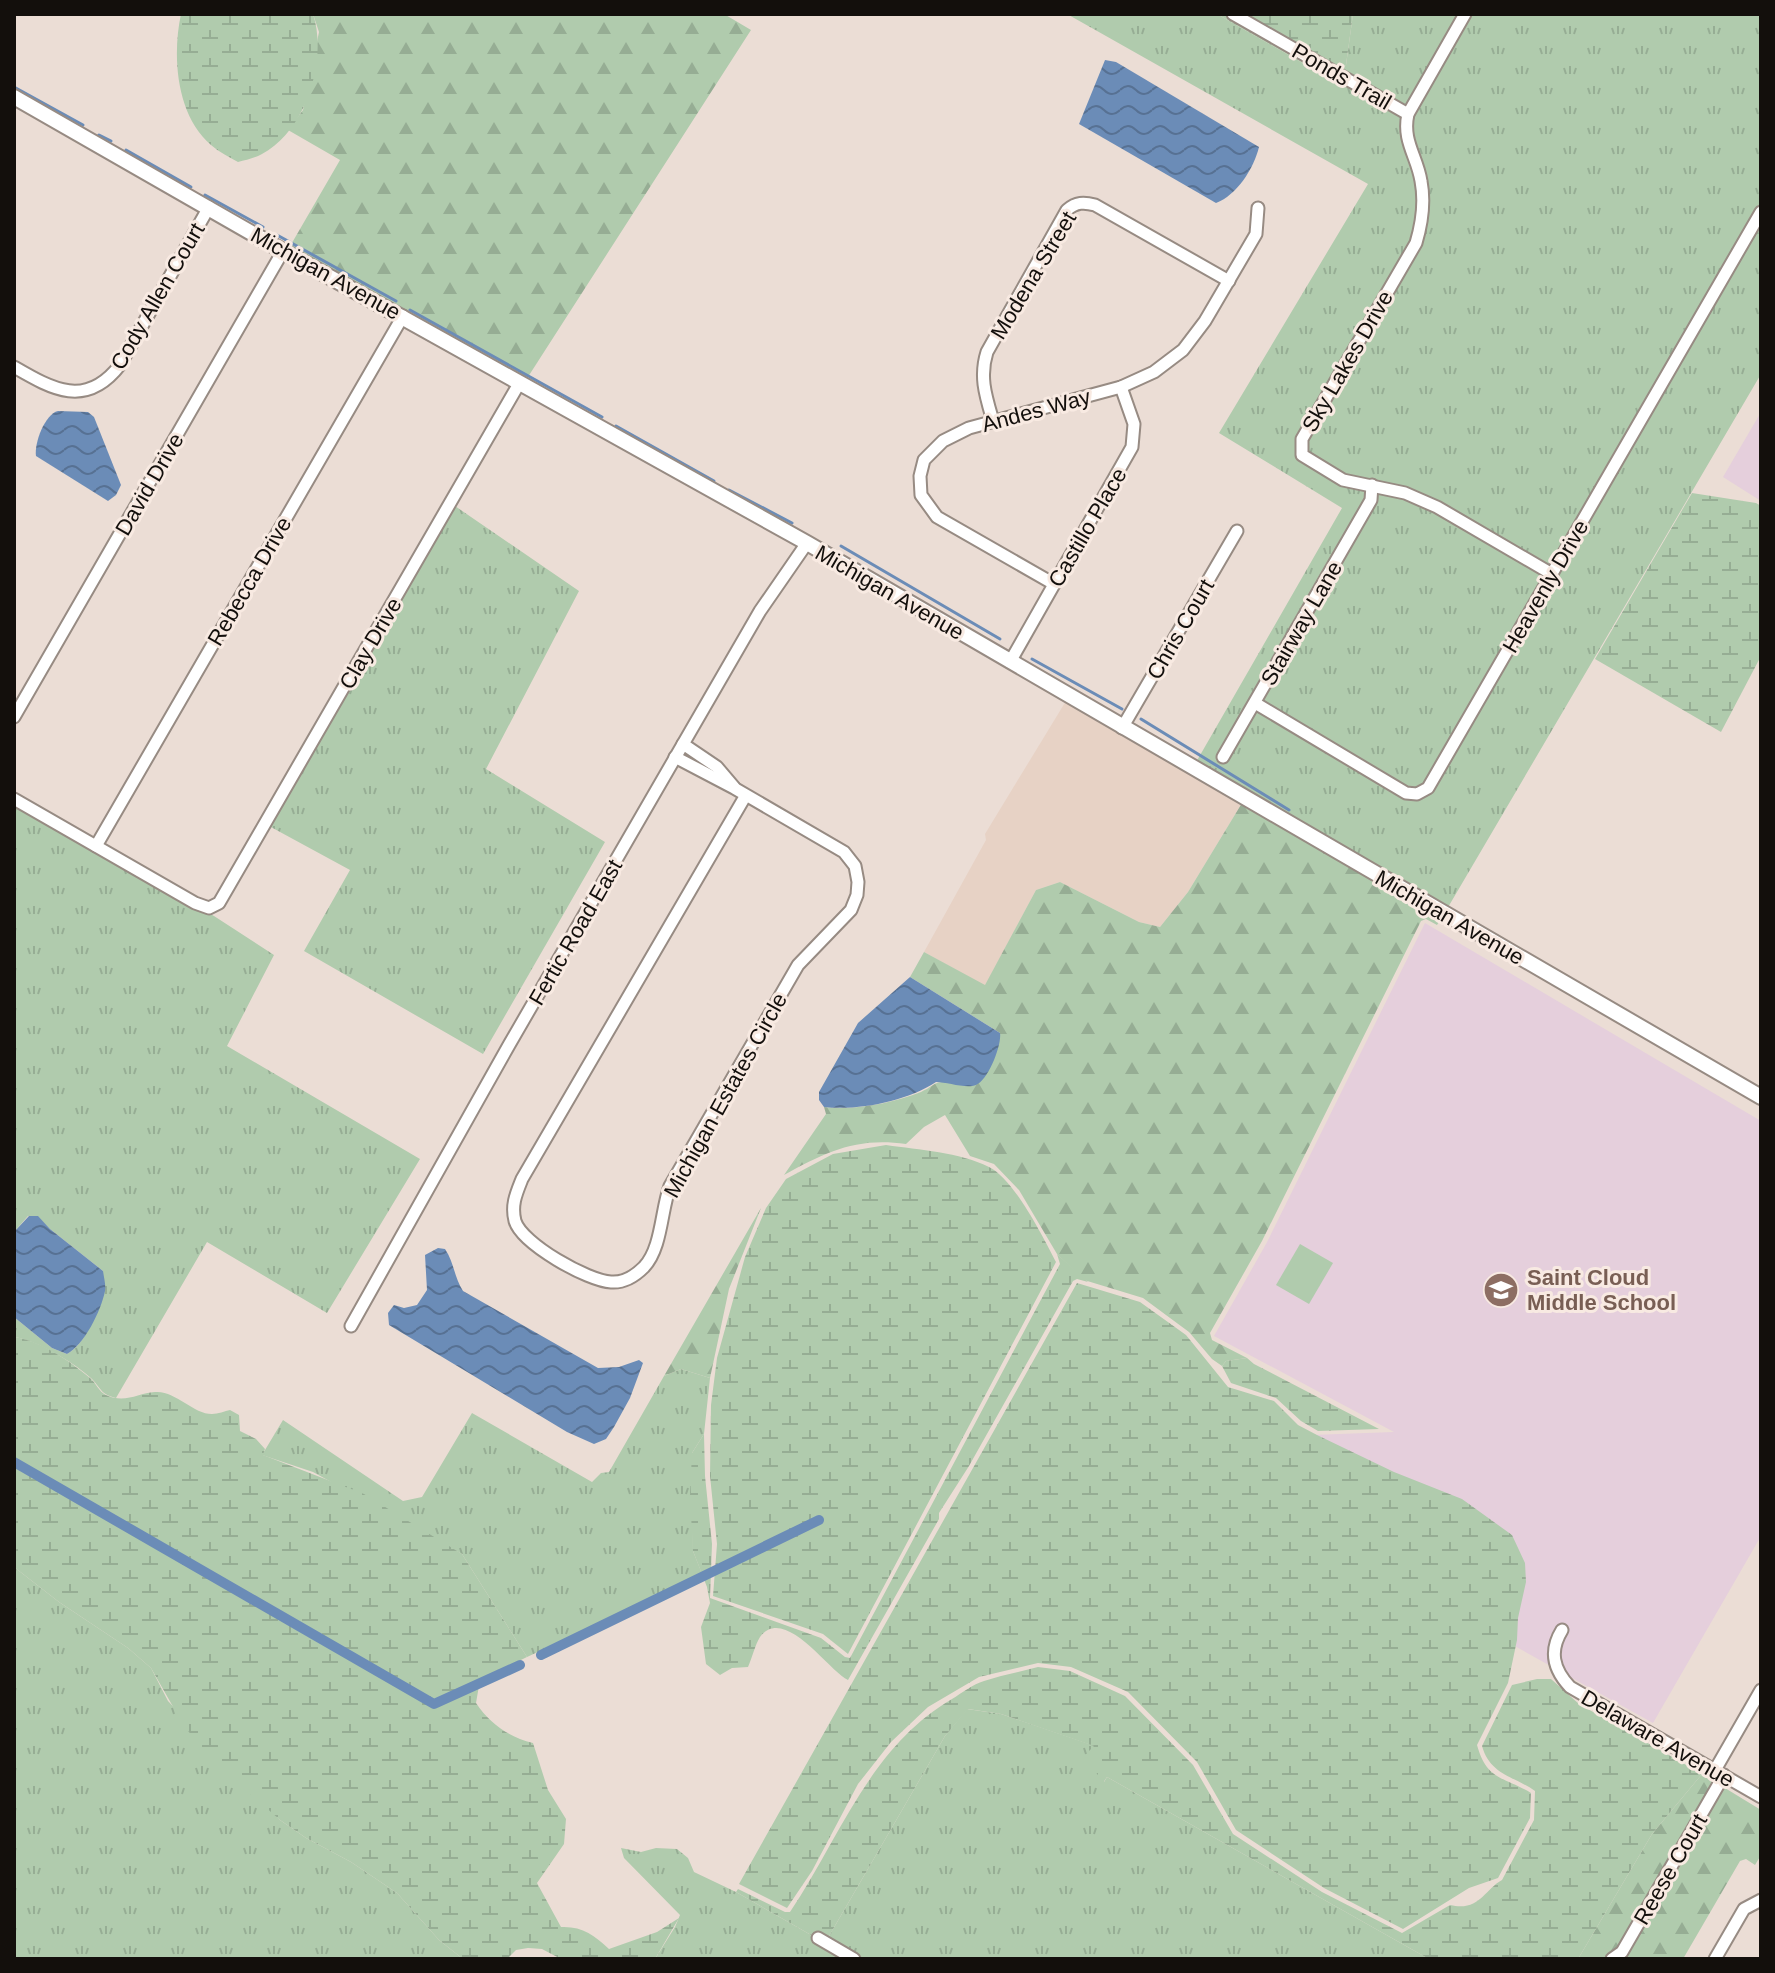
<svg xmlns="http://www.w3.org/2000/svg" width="1775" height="1973" font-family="Arial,sans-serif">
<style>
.built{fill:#e7d2c5}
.education{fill:#e5cfdc}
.grass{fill:url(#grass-tufts)}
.forest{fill:url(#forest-firs)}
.wetland{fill:url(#wetland-marsh)}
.garden{fill:#b0cbad}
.water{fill:url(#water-waves)}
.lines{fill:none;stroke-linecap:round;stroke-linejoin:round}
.stream{stroke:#6b8cb7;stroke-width:3}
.canal{stroke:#6b8cb7;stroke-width:10}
.minor-casing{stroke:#978b83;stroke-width:15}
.tertiary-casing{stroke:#978b83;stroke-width:18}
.minor{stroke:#fff;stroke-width:11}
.tertiary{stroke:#fff;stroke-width:14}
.labels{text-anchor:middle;stroke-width:6;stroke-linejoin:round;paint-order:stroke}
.street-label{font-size:22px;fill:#130f0c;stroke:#f8eae2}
.education-label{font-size:22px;font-weight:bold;fill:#785e54;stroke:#f8eae2;text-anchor:start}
</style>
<defs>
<pattern id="grass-tufts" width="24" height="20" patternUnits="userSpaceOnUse" patternTransform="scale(2)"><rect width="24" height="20" fill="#b0cbad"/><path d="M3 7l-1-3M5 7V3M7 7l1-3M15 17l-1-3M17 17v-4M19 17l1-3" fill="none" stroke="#96ad94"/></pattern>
<pattern id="forest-firs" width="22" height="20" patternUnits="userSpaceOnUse" patternTransform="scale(2)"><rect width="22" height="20" fill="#b0cbad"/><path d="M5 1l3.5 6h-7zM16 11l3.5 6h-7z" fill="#96ad94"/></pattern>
<pattern id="wetland-marsh" width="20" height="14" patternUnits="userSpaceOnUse" patternTransform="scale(2)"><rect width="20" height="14" fill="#b0cbad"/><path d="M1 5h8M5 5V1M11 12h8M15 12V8" fill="none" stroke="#96ad94"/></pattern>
<pattern id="water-waves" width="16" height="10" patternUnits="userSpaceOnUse" patternTransform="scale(2)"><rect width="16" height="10" fill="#6b8cb7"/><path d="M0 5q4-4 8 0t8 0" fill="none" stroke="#577193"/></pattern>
</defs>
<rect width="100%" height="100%" fill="#ebddd5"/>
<polygon class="built" points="1066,701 1242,803 1188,892 1160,927 1139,922 1060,882 1036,890 985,986 924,952 986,840 985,834"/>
<g class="education">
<polygon points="1761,412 1761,501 1723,477"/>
<polygon points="1425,923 1761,1121 1761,1536 1653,1723 1146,1441 1394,1432 1214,1336 1266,1244"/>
</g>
<g class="grass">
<polygon points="1067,14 1217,14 1329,78 1346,65 1353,14 1761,14 1761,374 1447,909 1195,764 1342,508 1219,433 1368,184"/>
<polygon points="455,506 579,591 486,769 605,842 483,1054 304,951 350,870 269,826"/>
<path d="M14 804 214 916 274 955 227 1046 420 1159 327 1313 207 1242 116 1398C101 1394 102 1390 92 1379 75 1363 36 1340 14 1337V1317L52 1348 67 1354C93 1339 100 1298 103 1271L50 1229 38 1217 28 1216 14 1232Z"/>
<polygon points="681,1369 710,1378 704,1434 692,1453 693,1551 703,1576 527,1657 462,1554 313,1472 262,1455 283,1420 403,1501 422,1497 472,1413 592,1482 601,1473 609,1472 664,1376"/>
<polygon points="14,1567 59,1602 128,1648 151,1668 168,1701 280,1820 306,1838 351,1862 397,1893 439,1940 463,1959 14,1959"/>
<polygon points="967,1709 1001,1714 1095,1746 1104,1782 1107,1777 1429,1959 655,1959 675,1927 680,1915 624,1858 621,1848 641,1852 656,1848 677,1849 688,1858 694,1872 736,1892 825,1943 945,1736"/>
</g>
<g class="forest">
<polygon points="313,14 724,14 751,30 526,380 289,248 340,160 288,130 303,110 319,32"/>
<path d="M1242 803 1440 920 1437 925 1426 919 1421 921 1262 1241 1210 1333 1212 1340 1247 1358 1226 1361 1222 1366 1212 1359 1189 1332 1143 1298 1084 1280 1057 1254 1019 1190 994 1164 970 1156 945 1115 924 1127 906 1144C856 1137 826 1152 784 1175L826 1114 824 1107C853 1111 893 1103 921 1092 935 1086 933 1081 950 1082L1000 1033 910 977 924 952 985 985 1036 890 1060 882 1139 922 1160 927 1188 892Z"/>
<polygon points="761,1208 729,1289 710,1378 681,1369 664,1376"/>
<polygon points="1702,1774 1761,1810 1761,1855 1755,1865 1746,1859 1740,1861 1683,1959 1578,1959 1652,1834"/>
</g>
<g class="wetland">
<path d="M181 14H313C328 59 306 131 262 154 255 158 246 160 238 162 229 157 219 152 211 145 176 115 172 56 181 14Z"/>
<polygon points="1217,14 1353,14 1346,65 1341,74 1329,78"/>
<polygon points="1692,493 1756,503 1761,506 1761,656 1721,732 1595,659"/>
<path d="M886 1145C920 1150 959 1152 989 1167 1014 1179 1043 1237 1056 1262L848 1654 823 1634 713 1596 717 1544 710 1476 711 1405 717 1358 745 1257 766 1208 786 1179 833 1154Z"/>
<path d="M1057 1254 1088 1282 1077 1279 1073 1281 969 1466 939 1513V1519L848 1680C829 1671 784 1604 760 1637 755 1645 752 1658 748 1667L732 1668 720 1675 706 1664 701 1627 710 1603 707 1587 693 1551 690 1495 692 1453 704 1434 705 1476 712 1544 710 1598 821 1638 845 1657 850 1658 1060 1264Z"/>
<path d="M1077 1283 1140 1302 1186 1335 1228 1387 1274 1401 1298 1425 1317 1435 1394 1472 1462 1499 1512 1535 1525 1563 1526 1582 1518 1618 1517 1640 1508 1683 1477 1745C1487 1781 1503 1776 1531 1793L1530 1818 1498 1878 1469 1888 1403 1929 1324 1888 1236 1830 1197 1762 1128 1692 1071 1667 1038 1663 979 1677 928 1707 891 1742 858 1784 812 1871 787 1908 739 1884Z"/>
<path d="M14 1337C39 1340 70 1361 90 1378 96 1383 99 1392 106 1395 125 1404 138 1393 155 1392 175 1390 193 1414 212 1414 218 1414 225 1411 230 1410L239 1415 240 1431 256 1439 265 1449 263 1455 364 1494 462 1554 527 1657 480 1680 476 1703C490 1724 509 1737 533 1743L548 1790 566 1819 564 1844 537 1883 561 1927C582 1926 594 1935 609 1949L657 1932 679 1918 655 1959H561L542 1949 528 1948 516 1950 507 1959H463L439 1940 397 1893 351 1862 306 1838 280 1820 212 1760 184 1726 151 1668 128 1648 59 1602 14 1567Z"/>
<polygon points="1247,1358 1254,1364 1379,1429 1318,1431 1301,1421 1276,1398 1231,1383 1222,1366 1226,1361"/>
<path d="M1038 1667 1070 1671 1125 1696 1193 1765 1233 1834 1322 1892 1402 1933 1450 1905C1479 1912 1484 1890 1502 1880L1534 1820 1535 1791C1514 1776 1490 1775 1482 1746L1512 1685 1537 1679H1551L1579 1704 1702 1774 1652 1834 1578 1959H1429L1107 1777 1103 1783 1090 1763 1087 1753 1094 1746 1001 1714 968 1709 945 1736 825 1943 736 1892 738 1889 785 1912H790C841 1836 870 1747 952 1699 962 1693 973 1684 984 1681 1002 1675 1020 1672 1038 1667Z"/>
</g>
<polygon class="garden" points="1300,1244 1333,1263 1309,1304 1276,1285"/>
<g class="water">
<path d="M1105 60 1116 62 1259 147C1254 168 1237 195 1216 203L1079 124Z"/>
<path d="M58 411 88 412 94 417 121 485 116 495 108 501 36 456C34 443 45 414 58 411Z"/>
<path d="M910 977 1000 1033C1002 1045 988 1081 976 1085 966 1089 947 1082 936 1082 907 1101 859 1111 824 1107L819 1100V1092L858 1023Z"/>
<path d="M29 1216H38L50 1229 103 1271C104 1278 106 1285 105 1291 101 1311 84 1345 67 1354L52 1348 14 1317V1232Z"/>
<path d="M438 1248 445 1249C454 1262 454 1277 463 1291L598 1368 619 1367 639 1360 643 1363 630 1398 614 1427 606 1439 594 1444 567 1432 389 1325 388 1313 394 1305 404 1308 417 1305 427 1290 425 1255Z"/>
</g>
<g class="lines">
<g class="stream">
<polyline points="14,87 83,125"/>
<polyline points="99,135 111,141"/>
<polyline points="126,150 191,187"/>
<polyline points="205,195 263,227"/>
<polyline points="277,235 396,301"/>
<polyline points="410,310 602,417"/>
<polyline points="616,426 714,481"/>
<polyline points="729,490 792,523"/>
<polyline points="841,546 1000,639"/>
<polyline points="1032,659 1122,709"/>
<polyline points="1141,719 1289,810"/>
</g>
<g class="canal">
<polyline points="14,1462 434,1704 520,1665"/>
<polyline points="541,1655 819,1520"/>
</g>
<defs>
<g id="minor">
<polyline points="1233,14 1408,114"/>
<path d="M1465 14 1408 114C1402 141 1417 156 1421 181 1425 202 1422 223 1416 243L1302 439V455L1343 480 1405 493 1437 507 1552 574"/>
<path d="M14 367C52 389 86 409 120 365L209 207"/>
<path d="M993 421C986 397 979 377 987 352L1067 210C1076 202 1084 202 1095 205L1229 281"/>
<polyline points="1054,584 937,517 921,495 920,476 924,460 943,441 969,428 1121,387 1154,372 1183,350 1205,321 1256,234 1258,208"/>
<polyline points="1010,662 1132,447 1134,424 1121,387"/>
<polyline points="1255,703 1406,793 1417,794 1428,788 1761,212"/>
<polyline points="14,717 283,251"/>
<polyline points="1122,728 1237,531"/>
<polyline points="683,744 717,767 734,787"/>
<path d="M675 757 734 788 844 852 855 866 858 882 857 895 851 910 798 965 670 1186C661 1210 662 1248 644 1267 635 1276 624 1283 611 1282 588 1281 522 1244 515 1221 511 1205 516 1194 522 1179L746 795"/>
<polyline points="1223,757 1371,500 1372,485"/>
<polyline points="14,799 195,903 209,908 219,903 520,382"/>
<polyline points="96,846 403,316"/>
<polyline points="351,1326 509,1045 760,611 807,543"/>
<path d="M1562 1630C1549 1651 1553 1669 1570 1687L1761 1797"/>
<polyline points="1715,1770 1761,1690"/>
<polyline points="818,1938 854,1959"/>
<polyline points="1612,1959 1622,1952 1724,1775"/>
<polyline points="1715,1959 1744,1909 1761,1900"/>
</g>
<polyline id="tertiary" points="14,97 283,251 807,543 1761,1097"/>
</defs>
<use href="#minor" class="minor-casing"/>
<use href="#tertiary" class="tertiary-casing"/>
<use href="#minor" class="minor"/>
<use href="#tertiary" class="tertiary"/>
</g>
<defs>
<symbol id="school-disc" viewBox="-11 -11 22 22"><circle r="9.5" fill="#8d6e63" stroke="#f8eae2"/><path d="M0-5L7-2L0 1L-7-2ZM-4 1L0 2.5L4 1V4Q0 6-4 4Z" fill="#fff"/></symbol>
</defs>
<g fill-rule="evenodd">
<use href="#school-disc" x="1481" y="1270" width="40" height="40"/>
</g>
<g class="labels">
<g class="street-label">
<text transform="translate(1342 76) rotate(30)" y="8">Ponds Trail</text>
<text transform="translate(326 273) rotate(29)" y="8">Michigan Avenue</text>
<text transform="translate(1033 275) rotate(-59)" y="8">Modena Street</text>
<text transform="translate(157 296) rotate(-60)" y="8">Cody Allen Court</text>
<text transform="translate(1347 361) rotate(-60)" y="8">Sky Lakes Drive</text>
<text transform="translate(1036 410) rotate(-15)" y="8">Andes Way</text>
<text transform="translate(149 484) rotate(-60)" y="8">David Drive</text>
<text transform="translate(1087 527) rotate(-60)" y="8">Castillo Place</text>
<text transform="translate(249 581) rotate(-60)" y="8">Rebecca Drive</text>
<text transform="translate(1545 586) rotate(-60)" y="8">Heavenly Drive</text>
<text transform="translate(890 592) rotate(30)" y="8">Michigan Avenue</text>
<text transform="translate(1301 623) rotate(-60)" y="8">Stairway Lane</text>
<text transform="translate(1180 629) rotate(-60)" y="8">Chris Court</text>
<text transform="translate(370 643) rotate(-60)" y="8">Clay Drive</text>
<text transform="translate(1450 917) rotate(30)" y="8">Michigan Avenue</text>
<text transform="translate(575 932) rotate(-60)" y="8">Fertic Road East</text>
<text transform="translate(725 1095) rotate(-61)" y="8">Michigan Estates Circle</text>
<text transform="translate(1658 1738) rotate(30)" y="8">Delaware Avenue</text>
<text transform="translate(1670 1869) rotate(-60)" y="8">Reese Court</text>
</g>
<g class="education-label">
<text x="1527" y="1285">Saint Cloud<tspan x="1527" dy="25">Middle School</tspan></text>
</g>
</g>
<rect width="1775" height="1973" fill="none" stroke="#130f0c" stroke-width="32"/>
</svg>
